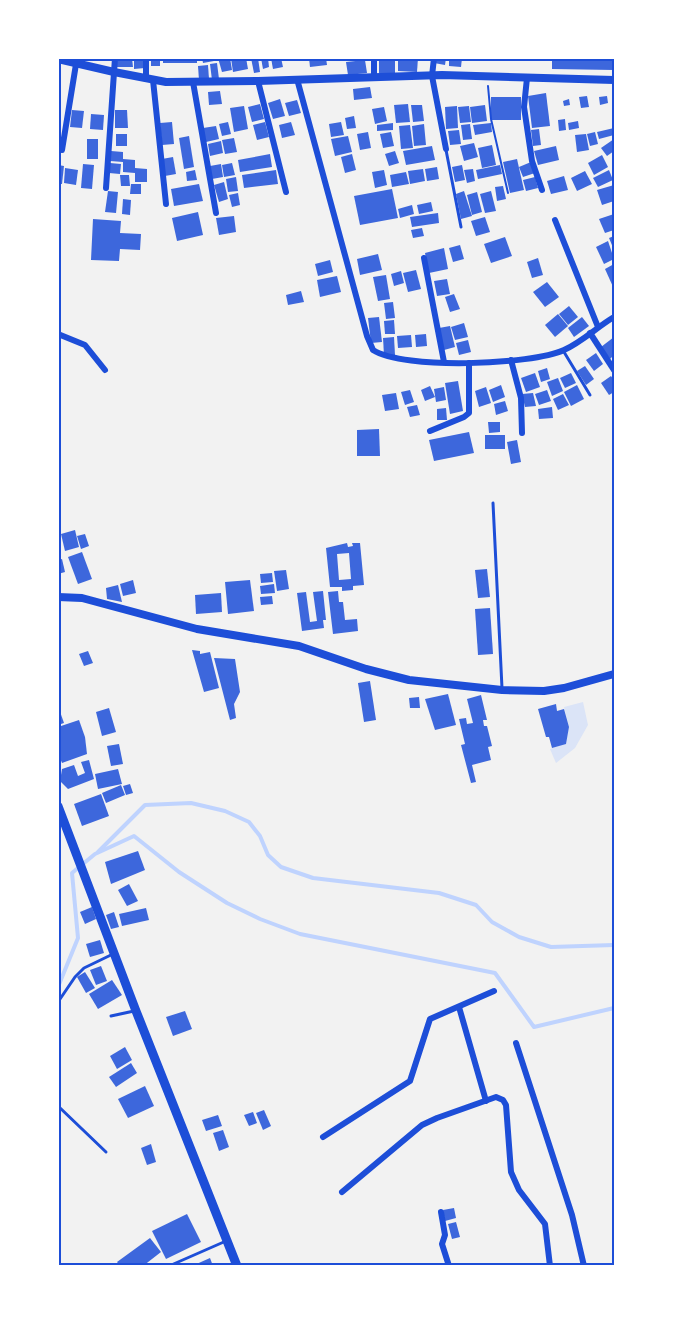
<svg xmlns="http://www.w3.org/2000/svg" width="673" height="1324" font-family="'Work Sans',sans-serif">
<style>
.green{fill:#dbe4f7}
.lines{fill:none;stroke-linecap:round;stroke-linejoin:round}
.stream{stroke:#bfd3fe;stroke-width:4}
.building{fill:#3d67dc;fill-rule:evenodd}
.path{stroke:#1d4ed8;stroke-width:2}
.service{stroke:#1d4ed8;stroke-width:3}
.minor{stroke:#1d4ed8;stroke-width:6}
.tertiary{stroke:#1d4ed8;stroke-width:8}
.secondary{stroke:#1d4ed8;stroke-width:9}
.neatline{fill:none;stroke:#1d4ed8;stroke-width:2}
</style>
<rect width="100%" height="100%" fill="#f2f2f2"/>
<polygon class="green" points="583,702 588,725 575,748 556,763 550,749 566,743 569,727 564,707"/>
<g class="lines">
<g class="stream">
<polyline points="98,852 145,805 191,803 225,811 249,822 260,836 268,855 281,867 313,878 439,893 476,905 492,922 519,937 551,947 614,945"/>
<polyline points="58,987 78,938 72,873 95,854 134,836 179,872 227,903 260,919 300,934 495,973 534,1027 614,1008"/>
</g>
</g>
<g class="building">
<polygon points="117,58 132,58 133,67 117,67"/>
<polygon points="134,58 144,58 145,68 134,69"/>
<rect x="151" y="58" width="9" height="8"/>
<rect x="163" y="58" width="34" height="5"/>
<polygon points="202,58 214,58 214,61 203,63"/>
<polygon points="218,58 230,58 232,70 222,72"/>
<polygon points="231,58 246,58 248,69 233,72"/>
<polygon points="251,58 258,58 260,72 254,73"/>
<polygon points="261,58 268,58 269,67 263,69"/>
<polygon points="271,58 281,58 283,67 273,69"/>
<polygon points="309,58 326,58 327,65 310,67"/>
<polygon points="398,58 418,58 417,72 398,71"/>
<polygon points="435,58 446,58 445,65 434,63"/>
<polygon points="449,58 462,58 461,67 449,66"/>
<polygon points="552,58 614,58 614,70 552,69"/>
<polygon points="365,60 367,73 348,75 346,62"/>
<polygon points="379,60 395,61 395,74 379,73"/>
<polygon points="217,63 219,79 212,80 210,64"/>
<polygon points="208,65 209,79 199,80 198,66"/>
<polygon points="370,87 372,98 354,100 353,89"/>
<polygon points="220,91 222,104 209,105 208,92"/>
<polygon points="546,93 550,126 532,128 528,96"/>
<polygon points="587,96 589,107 581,108 579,97"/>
<polygon points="607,96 608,103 600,105 599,97"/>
<rect x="491" y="97" width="30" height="23"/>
<polygon points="280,99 285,116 273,119 268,103"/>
<polygon points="569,99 570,105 564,106 563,101"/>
<polygon points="297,100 301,113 289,116 285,103"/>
<polygon points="260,104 264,119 252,122 248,107"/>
<polygon points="408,104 410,122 396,123 394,105"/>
<polygon points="411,105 422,105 424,121 413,122"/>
<polygon points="485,105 487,121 472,123 470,107"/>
<polygon points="244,106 248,129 234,132 230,108"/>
<polygon points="457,106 458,128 446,129 445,107"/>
<polygon points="469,106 471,122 460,123 458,107"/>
<polygon points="384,107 387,121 375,124 372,109"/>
<polygon points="72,110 84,111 82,128 70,127"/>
<polygon points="115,110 127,110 128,128 115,128"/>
<polygon points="91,114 104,115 103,130 90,129"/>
<polygon points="354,116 356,128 347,129 345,118"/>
<polygon points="565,119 566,130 559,131 558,120"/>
<polygon points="578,121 579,128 569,130 568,123"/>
<polygon points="172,122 174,144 162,145 160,123"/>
<polygon points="228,122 231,134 222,136 219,124"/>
<polygon points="265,122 269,137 257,140 253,125"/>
<polygon points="291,122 295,135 282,138 279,125"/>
<polygon points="341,122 344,135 331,137 329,124"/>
<polygon points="393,123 393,130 377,131 377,125"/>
<polygon points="491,123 492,132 475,135 473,125"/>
<polygon points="424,124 426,145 414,146 412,126"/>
<polygon points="470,124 472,139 463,140 461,125"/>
<polygon points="410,125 413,148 401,149 399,126"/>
<polygon points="216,126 219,139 206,142 203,128"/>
<polygon points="614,128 614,135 599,139 597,132"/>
<polygon points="539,129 541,145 533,146 531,130"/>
<polygon points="459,130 461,144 450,145 448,131"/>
<polygon points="368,132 371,148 360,150 357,134"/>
<polygon points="391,132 394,146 383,148 380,134"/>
<polygon points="595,132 598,144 590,146 587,134"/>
<rect x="116" y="134" width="11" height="12"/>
<polygon points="586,134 589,150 577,152 575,135"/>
<polygon points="189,136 194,167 184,169 179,138"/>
<polygon points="348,136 352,152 335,156 331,139"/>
<polygon points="234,138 237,152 225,154 222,140"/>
<rect x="87" y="139" width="11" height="20"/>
<polygon points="614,139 614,151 607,156 601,148"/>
<polygon points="221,141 223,153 210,156 208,144"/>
<polygon points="474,143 478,157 464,161 460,146"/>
<polygon points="492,145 496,165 482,168 478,148"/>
<polygon points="432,146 435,160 406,165 403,151"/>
<polygon points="556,146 559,160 538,165 534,151"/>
<polygon points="111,151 123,152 123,159 135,160 135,168 147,169 147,182 135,182 135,173 123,172 123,162 110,161"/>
<polygon points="395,151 399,163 389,166 385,154"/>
<polygon points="270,154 272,167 240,172 238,160"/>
<polygon points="352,154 356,170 345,173 341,157"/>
<polygon points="602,155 608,167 594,175 588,163"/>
<polygon points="173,157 176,174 165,176 162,159"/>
<polygon points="517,159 524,190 510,193 503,162"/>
<polygon points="531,162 535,173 523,177 519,167"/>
<polygon points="110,163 121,164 120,174 109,173"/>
<polygon points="232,163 235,175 224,177 222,165"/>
<polygon points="83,164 94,165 92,189 81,188"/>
<polygon points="221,164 223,177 212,179 210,166"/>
<polygon points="58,165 64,166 62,184 58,184"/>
<polygon points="462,165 465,180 455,182 452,167"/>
<polygon points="500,165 502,174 478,179 476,170"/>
<polygon points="437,167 439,179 427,181 425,169"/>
<polygon points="65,168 78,170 76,185 64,183"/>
<polygon points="423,169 425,181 410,184 408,171"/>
<polygon points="473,169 475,181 467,183 464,170"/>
<polygon points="195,170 197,180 187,181 186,172"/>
<polygon points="276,170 278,184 244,188 242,175"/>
<polygon points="384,170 387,185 375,188 372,172"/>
<polygon points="609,170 613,180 598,187 593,178"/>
<polygon points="585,171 592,184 577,191 571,178"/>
<polygon points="406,172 409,184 392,187 390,175"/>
<polygon points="120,175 129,175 130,186 121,186"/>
<polygon points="564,176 568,190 551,194 547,181"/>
<polygon points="236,177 238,191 228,192 226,179"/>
<polygon points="535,177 538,188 526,191 523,180"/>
<polygon points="224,182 228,199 219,202 214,185"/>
<polygon points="131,184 141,184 141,194 130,194"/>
<polygon points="199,184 203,201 174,206 171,189"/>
<polygon points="614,185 614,201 602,205 597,190"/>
<polygon points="503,186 506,199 497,201 495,187"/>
<polygon points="392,189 398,218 360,225 354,196"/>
<polygon points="108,191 118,192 116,213 105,212"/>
<polygon points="464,191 472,216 461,219 456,194"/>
<polygon points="491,191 496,211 485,213 480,194"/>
<polygon points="477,192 482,212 472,215 467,195"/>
<polygon points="238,193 240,205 232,207 229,195"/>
<polygon points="123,199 131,200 130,215 122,214"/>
<polygon points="431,202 433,211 419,214 417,205"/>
<polygon points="412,205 414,214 400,218 398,209"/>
<polygon points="198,212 203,235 177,241 172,218"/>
<polygon points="438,213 439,223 412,227 410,217"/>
<polygon points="614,214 614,230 605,233 599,219"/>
<polygon points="234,216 236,232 219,235 216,218"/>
<polygon points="485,217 490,232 476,236 471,221"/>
<polygon points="93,219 121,221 120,233 141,234 140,250 120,249 119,261 91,260"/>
<polygon points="422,228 424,236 413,238 411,230"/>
<polygon points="614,236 614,250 609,238"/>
<polygon points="505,237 512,256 491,263 484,244"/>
<polygon points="608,241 614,259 604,264 596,247"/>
<polygon points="460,245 464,259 453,262 449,248"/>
<polygon points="444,248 448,269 429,273 425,253"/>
<polygon points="378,254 382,270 360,275 357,259"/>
<polygon points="538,258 543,275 532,278 527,262"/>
<polygon points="330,260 333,272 318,276 315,264"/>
<polygon points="614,264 614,289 605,269"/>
<polygon points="416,270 421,289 408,292 403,273"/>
<polygon points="401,271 404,283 394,286 391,274"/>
<polygon points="386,275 390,299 378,301 373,277"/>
<polygon points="337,276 341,292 320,297 317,280"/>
<polygon points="447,279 450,294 437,296 434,281"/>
<polygon points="547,282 559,297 545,307 533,292"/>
<polygon points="301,291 304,302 288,305 286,295"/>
<polygon points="454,294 460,309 450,312 445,297"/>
<polygon points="393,302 395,318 386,319 384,303"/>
<polygon points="569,306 578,317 568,325 559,314"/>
<polygon points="558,314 568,326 555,337 545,325"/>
<polygon points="379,317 382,342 371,343 368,318"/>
<polygon points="582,317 589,326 574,337 568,328"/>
<polygon points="394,320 395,334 385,334 384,321"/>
<polygon points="464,323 468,337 455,340 451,327"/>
<polygon points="450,326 455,347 444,350 439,328"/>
<polygon points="426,334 427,346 416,347 415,335"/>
<polygon points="411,335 412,347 398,348 397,336"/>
<polygon points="394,337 395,355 384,355 383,338"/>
<polygon points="614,337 614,355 610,359 601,347"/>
<polygon points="468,340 471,352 459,355 456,343"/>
<polygon points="596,353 603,364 594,371 586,360"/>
<polygon points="585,366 594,379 586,385 577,371"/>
<polygon points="547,368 550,379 541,382 538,371"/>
<polygon points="535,373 540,387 526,392 521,378"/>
<polygon points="571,373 576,383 565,388 560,378"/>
<polygon points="611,376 614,380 614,392 609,395 601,383"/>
<polygon points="558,378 563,391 552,396 547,382"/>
<polygon points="458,381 463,411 450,414 445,383"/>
<polygon points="501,385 505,397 493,402 489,390"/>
<polygon points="577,385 584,399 571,406 564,392"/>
<polygon points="430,386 435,397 425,401 421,390"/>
<polygon points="444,387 446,400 436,402 434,389"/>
<polygon points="486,387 491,403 479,407 475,391"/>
<polygon points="410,390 414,402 405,405 401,392"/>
<polygon points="547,390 551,401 539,405 535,394"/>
<polygon points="396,393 399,409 385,411 382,395"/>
<polygon points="533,393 536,406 525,407 522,394"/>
<polygon points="563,394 569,405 558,410 553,399"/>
<polygon points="505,401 508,411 496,415 494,404"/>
<polygon points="417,405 420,415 410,417 407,407"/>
<polygon points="552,407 553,418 539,419 538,409"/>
<polygon points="446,408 447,420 437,420 437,409"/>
<polygon points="488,422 500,422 500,432 489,433"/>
<polygon points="379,429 380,456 357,456 357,430"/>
<polygon points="469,432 474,453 434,461 429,440"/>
<rect x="485" y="435" width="20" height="14"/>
<polygon points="517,440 521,462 511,464 507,442"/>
<polygon points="75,530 79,547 65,551 61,534"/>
<polygon points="85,534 89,546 81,549 77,536"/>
<path d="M347 543 348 547 353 546 352 543H360L364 585 353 586V590L342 591V587H330L326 548ZM349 553 351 579 339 580 337 554Z"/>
<polygon points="82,552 92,579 78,584 68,557"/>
<polygon points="62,559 65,572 58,574 58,560"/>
<polygon points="487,569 490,597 478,598 475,570"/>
<polygon points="286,570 289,589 277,591 274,571"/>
<polygon points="272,573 273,582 261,583 260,574"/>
<polygon points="133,580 136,593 123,596 120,584"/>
<polygon points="250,580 254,611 228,614 225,582"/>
<polygon points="274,584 275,593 261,594 260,586"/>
<polygon points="118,585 122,602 107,599 106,588"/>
<polygon points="323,591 326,620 323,620 324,628 302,631 297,593 306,592 310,622 317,621 313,592"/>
<polygon points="338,591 339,602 343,602 345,620 357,619 358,631 333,634 328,592"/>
<polygon points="221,593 222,612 196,614 195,595"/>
<polygon points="272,596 273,604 261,605 260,597"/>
<polygon points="490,608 493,654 478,655 475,609"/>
<polygon points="192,650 200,651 200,654 210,652 219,688 204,692"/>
<polygon points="88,651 93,663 84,666 79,654"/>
<polygon points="214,658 235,659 240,692 234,704 236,718 230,720"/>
<polygon points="370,681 376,720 364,722 358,683"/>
<polygon points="448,694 456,725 435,730 425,699"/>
<polygon points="481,695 487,720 483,720 484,726 487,726 492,746 488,747 491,760 472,765 476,782 471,783 461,745 465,744 459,719 466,718 467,724 473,723 467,699"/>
<polygon points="419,697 420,708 410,708 409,698"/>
<polygon points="556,704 557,711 564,709 569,727 566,744 552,748 549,737 546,737 538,709"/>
<polygon points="58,706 64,723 58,725"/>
<polygon points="109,708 116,732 102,736 96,712"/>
<polygon points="79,720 85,737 87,754 62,763 58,753 58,727"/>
<polygon points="119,744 123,764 111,766 107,746"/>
<polygon points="89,760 94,779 68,789 60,781 62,769 74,765 78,776 85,773 81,762"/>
<polygon points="118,769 122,784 98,789 95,774"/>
<polygon points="130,784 133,793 126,795 123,786"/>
<polygon points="121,785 125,795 106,803 102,793"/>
<polygon points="101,794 109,816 82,826 74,804"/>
<polygon points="138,851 145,870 111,884 105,862"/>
<polygon points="129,884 138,901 127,906 118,890"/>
<polygon points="92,907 96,919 85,924 80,912"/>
<polygon points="146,908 149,920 122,926 119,914"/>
<polygon points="114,912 119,927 111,929 106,915"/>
<polygon points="100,940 104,953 90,957 86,944"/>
<polygon points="101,966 107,981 96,985 90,970"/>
<polygon points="85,972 95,988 86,993 77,977"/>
<polygon points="112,980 122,995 98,1009 89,994"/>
<polygon points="185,1011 192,1029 173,1036 166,1017"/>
<polygon points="125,1047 132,1060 117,1069 110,1056"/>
<polygon points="131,1063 137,1073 116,1087 109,1077"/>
<polygon points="145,1086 154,1106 128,1118 118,1099"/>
<polygon points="264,1110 271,1126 263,1130 256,1113"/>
<polygon points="253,1112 257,1123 249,1126 244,1115"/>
<polygon points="218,1115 222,1126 206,1131 202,1120"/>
<polygon points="223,1130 229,1147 219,1151 213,1133"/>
<polygon points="151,1144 156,1162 147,1165 141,1148"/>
<polygon points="454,1208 456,1218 445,1221 443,1210"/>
<polygon points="187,1214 201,1242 166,1259 152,1231"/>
<polygon points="456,1222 460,1237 452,1239 448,1224"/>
<polygon points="150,1238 161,1252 143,1266 120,1266 117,1262"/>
<polygon points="210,1258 213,1266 192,1266"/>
</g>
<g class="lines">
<polyline class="path" points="488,86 491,119 508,193"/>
<g class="service">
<polyline points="446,150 461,227"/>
<polyline points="564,352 590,395"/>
<polyline points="493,503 502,688"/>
<polyline points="58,1002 75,977 84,968 113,954"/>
<polyline points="111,1016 134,1011"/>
<polyline points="58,1106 106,1152"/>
<polyline points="169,1266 226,1241"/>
</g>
<g class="minor">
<polyline points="146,58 146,79"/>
<polyline points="374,58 374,78"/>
<polyline points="434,58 432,76 446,149"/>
<polyline points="527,78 524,107 532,161 542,190"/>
<path d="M297 79 367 336 373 350C404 370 531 365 564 350 582 342 597 327 614 317"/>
<polyline points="153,80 166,204"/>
<polyline points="258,81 286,192"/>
<polyline points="193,82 216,213"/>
<polyline points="62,150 77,58"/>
<polyline points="106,188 115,58"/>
<polyline points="555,220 598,327"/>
<polyline points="424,258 444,362"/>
<polyline points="590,333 614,370"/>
<polyline points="58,334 85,345 105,370"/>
<polyline points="511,360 521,398 522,433"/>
<polyline points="430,431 464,417 469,413 469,363"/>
<polyline points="459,1007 486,1101"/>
<polyline points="516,1043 572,1215 584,1266"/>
<polyline points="323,1137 410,1081 430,1019 494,991"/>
<polyline points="342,1192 422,1125 437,1118 496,1097 503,1100 506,1105 511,1172 519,1190 545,1224 550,1266"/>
<polyline points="441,1212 445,1235 442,1244 449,1266"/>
</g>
<g class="tertiary">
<polyline points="58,59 114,72 166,82 258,81 442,75 614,80"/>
<polyline points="58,597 82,598 197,629 299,646 366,669 409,680 502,690 544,691 564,688 614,674"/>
</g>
<polyline class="secondary" points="58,806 136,1011 237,1266"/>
</g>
<rect width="673" height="1324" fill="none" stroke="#ffffff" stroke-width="120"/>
<rect x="60" y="60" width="553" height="1204" class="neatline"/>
</svg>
